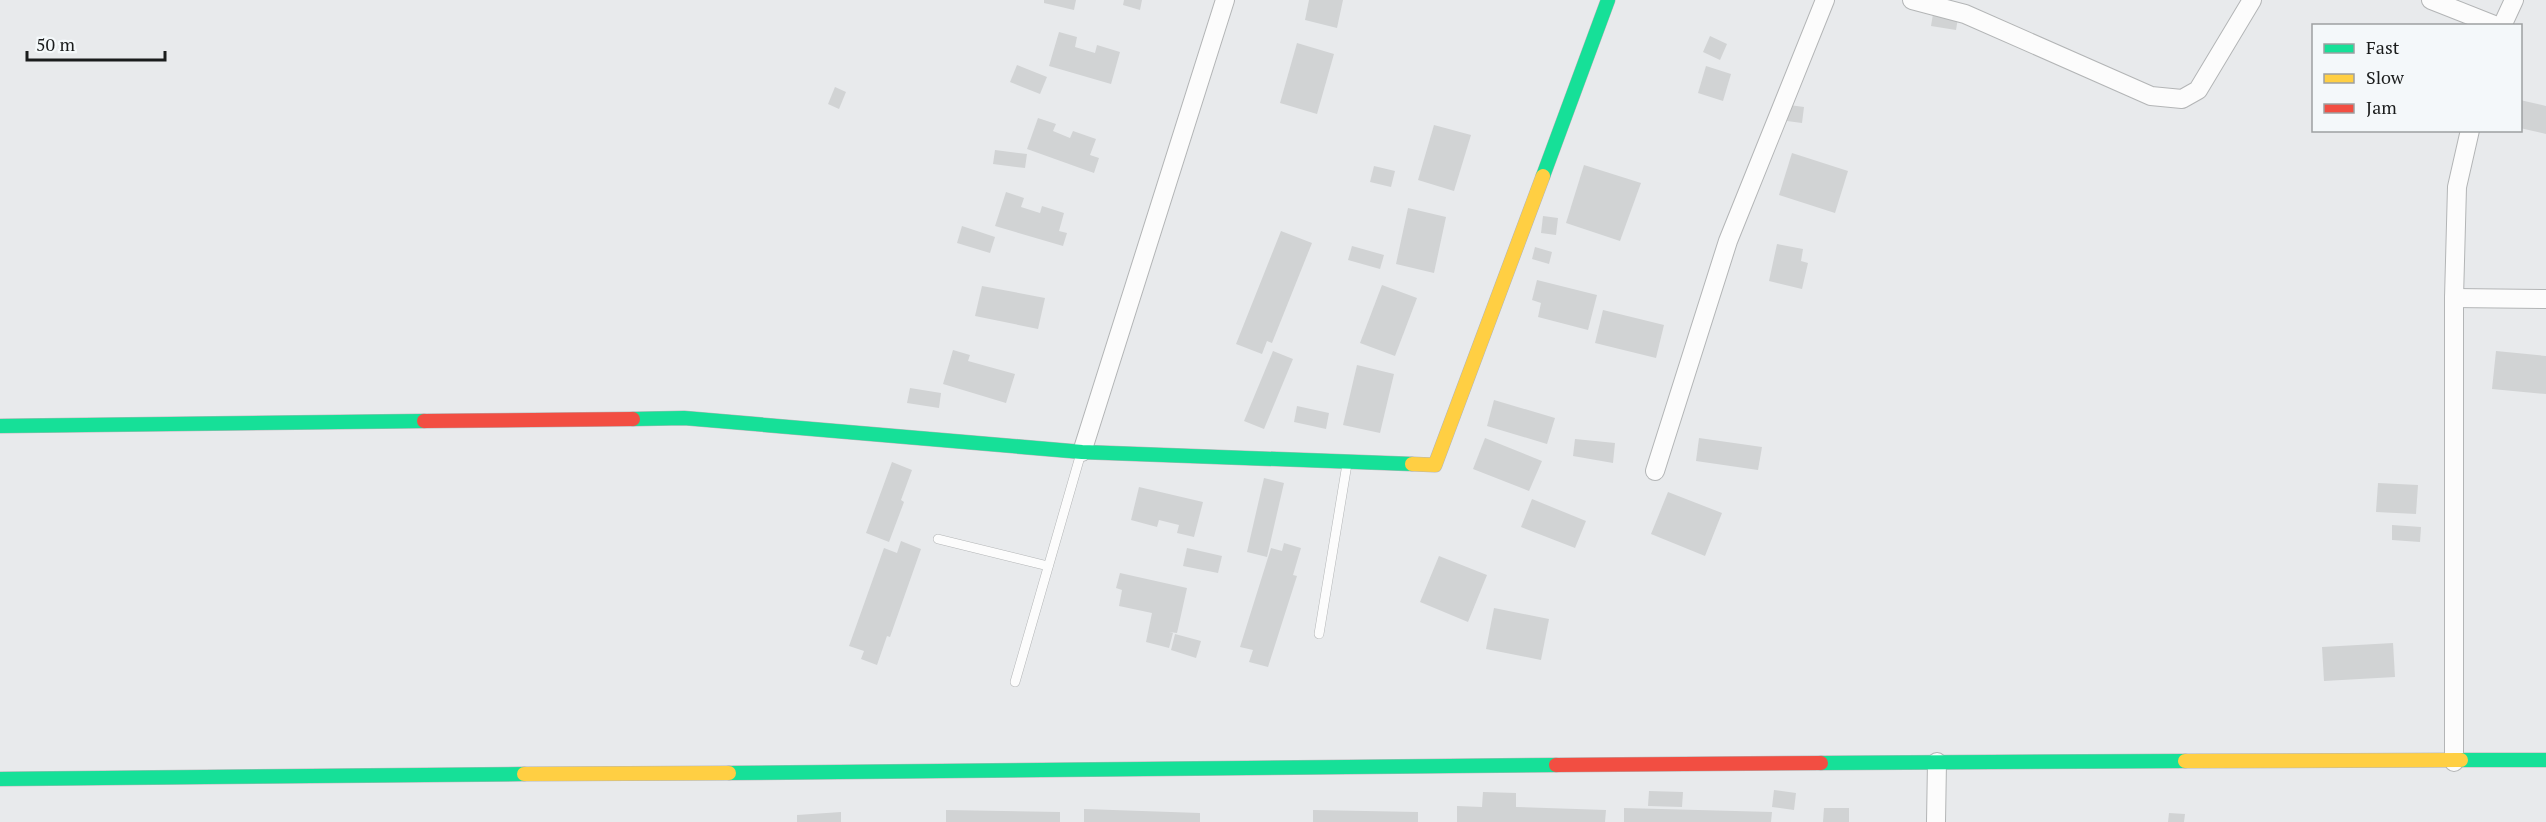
<svg xmlns="http://www.w3.org/2000/svg" width="2546" height="822" font-family="'PT Serif',serif">
<style>
.building{fill:#d1d3d4}
.lines{fill:none;stroke-linecap:round;stroke-linejoin:round}
.lane-casing{stroke:#b3b5b6;stroke-width:10}
.street-casing{stroke:#b3b5b6;stroke-width:20}
.fast-casing{stroke:#b3b5b6;stroke-width:15}
.slow-casing{stroke:#b3b5b6;stroke-width:15}
.jam-casing{stroke:#b3b5b6;stroke-width:15}
.lane{stroke:#fcfcfc;stroke-width:9}
.street{stroke:#fcfcfc;stroke-width:18}
.fast{stroke:#16e098;stroke-width:14}
.slow{stroke:#ffcf43;stroke-width:14}
.jam{stroke:#f24e42;stroke-width:14}
</style>
<rect width="100%" height="100%" fill="#e8eaec"/>
<g class="building">
<polygon points="1044,0 1076,0 1074,10 1044,3"/>
<polygon points="1124,0 1142,0 1140,10 1123,5"/>
<polygon points="1309,0 1343,0 1337,28 1305,20"/>
<polygon points="1933,14 1958,18 1956,30 1931,26"/>
<polygon points="1059,32 1077,37 1075,47 1095,53 1097,45 1120,52 1111,84 1049,66"/>
<polygon points="1710,36 1727,44 1720,60 1703,52"/>
<polygon points="1297,43 1334,54 1317,114 1280,103"/>
<polygon points="1017,65 1047,77 1040,94 1010,82"/>
<polygon points="1706,66 1731,74 1723,101 1698,93"/>
<polygon points="835,87 846,92 839,109 828,104"/>
<polygon points="2520,100 2546,106 2546,134 2520,128"/>
<polygon points="1789,105 1804,107 1802,123 1787,121"/>
<polygon points="1038,118 1056,124 1053,131 1070,138 1073,131 1096,139 1090,155 1099,158 1094,173 1027,149"/>
<polygon points="1434,125 1471,135 1454,191 1418,180"/>
<polygon points="995,150 1027,154 1025,168 993,164"/>
<polygon points="1792,153 1848,171 1835,213 1779,195"/>
<polygon points="1584,165 1641,183 1620,241 1566,223"/>
<polygon points="1374,166 1395,171 1391,187 1370,182"/>
<polygon points="1006,192 1024,198 1021,207 1040,213 1042,206 1064,213 1059,231 1067,233 1063,246 995,226"/>
<polygon points="1408,208 1446,217 1434,273 1396,264"/>
<polygon points="1543,216 1558,218 1556,235 1541,233"/>
<polygon points="962,226 995,237 990,253 957,243"/>
<polygon points="1281,231 1312,243 1272,343 1267,341 1262,354 1236,344"/>
<polygon points="1777,244 1803,249 1801,261 1808,263 1802,289 1769,281"/>
<polygon points="1352,246 1384,255 1380,269 1348,260"/>
<polygon points="1535,247 1552,252 1549,264 1532,259"/>
<polygon points="1537,280 1597,295 1588,330 1538,317 1541,303 1532,300"/>
<polygon points="1382,285 1417,298 1395,356 1360,343"/>
<polygon points="982,286 1045,298 1038,329 975,316"/>
<polygon points="1603,310 1664,325 1656,358 1595,343"/>
<polygon points="953,350 970,355 968,361 1015,374 1006,403 943,384"/>
<polygon points="1273,351 1293,359 1264,429 1244,421"/>
<polygon points="2496,351 2546,356 2546,394 2492,389"/>
<polygon points="1357,365 1394,374 1380,433 1343,425"/>
<polygon points="910,388 941,393 939,408 907,403"/>
<polygon points="1494,400 1555,418 1547,444 1487,426"/>
<polygon points="1297,406 1329,413 1326,429 1294,422"/>
<polygon points="1485,438 1542,461 1529,491 1473,469"/>
<polygon points="1699,438 1762,447 1758,470 1696,461"/>
<polygon points="1575,439 1615,443 1613,463 1573,456"/>
<polygon points="892,462 912,470 901,500 904,502 889,542 866,533"/>
<polygon points="1264,478 1284,483 1267,557 1247,552"/>
<polygon points="2378,483 2418,485 2416,514 2376,512"/>
<polygon points="1139,487 1203,502 1194,537 1177,533 1179,525 1159,520 1157,527 1131,520"/>
<polygon points="1668,492 1722,513 1705,556 1651,534"/>
<polygon points="1532,499 1586,521 1575,548 1521,527"/>
<polygon points="2392,525 2421,527 2420,542 2392,540"/>
<polygon points="901,541 921,549 890,637 887,636 877,665 861,659 864,651 849,646 884,548 897,553"/>
<polygon points="1284,543 1301,548 1293,575 1297,576 1268,667 1249,662 1253,650 1240,647 1271,548 1282,551"/>
<polygon points="1187,548 1222,556 1218,573 1183,566"/>
<polygon points="1439,556 1487,575 1468,622 1420,602"/>
<polygon points="1120,573 1187,588 1177,633 1169,632 1173,633 1169,648 1146,642 1152,613 1119,606 1122,590 1116,588"/>
<polygon points="1494,608 1549,619 1541,660 1486,649"/>
<polygon points="1175,634 1201,641 1196,658 1171,650"/>
<polygon points="2393,643 2395,677 2324,681 2322,647"/>
<polygon points="1774,790 1796,793 1794,810 1772,807"/>
<polygon points="1649,791 1683,792 1682,807 1648,806"/>
<polygon points="1483,792 1516,793 1516,807 1606,810 1605,822 1457,822 1457,806 1482,807"/>
<polygon points="1624,808 1772,812 1771,822 1624,822"/>
<polygon points="1824,808 1849,808 1849,822 1823,822"/>
<polygon points="1084,809 1200,813 1200,822 1084,822"/>
<polygon points="946,810 1060,812 1060,822 946,822"/>
<polygon points="1313,810 1418,812 1418,822 1313,822"/>
<polygon points="841,812 841,822 797,822 797,815"/>
<polygon points="2169,813 2185,814 2184,822 2168,822"/>
</g>
<g class="lines">
<defs>
<g id="lane">
<polyline points="938,539 1048,566"/>
<polyline points="1319,634 1347,464"/>
<polyline points="1015,682 1081,453"/>
</g>
<g id="street">
<polyline points="1912,0 1965,14 2151,96 2182,99 2198,90 2252,0"/>
<polyline points="2431,0 2497,26"/>
<polyline points="2502,26 2514,0"/>
<polyline points="2454,298 2546,299"/>
<polyline points="1082,452 1225,0"/>
<polyline points="1655,471 1728,241 1825,0"/>
<polyline points="2454,762 2454,298 2457,187 2470,130"/>
<polyline points="1936,822 1937,762"/>
</g>
<g id="fast">
<polyline points="1543,176 1608,0"/>
<polyline points="633,419 684,418 1082,452 1412,464"/>
<polyline points="0,426 424,421"/>
<polyline points="2461,760 2546,760"/>
<polyline points="1821,763 2185,761"/>
<polyline points="729,773 1556,765"/>
<polyline points="0,779 524,774"/>
</g>
<g id="slow">
<polyline points="1412,464 1435,465 1543,176"/>
<polyline points="2185,761 2461,760"/>
<polyline points="524,774 729,773"/>
</g>
<g id="jam">
<polyline points="424,421 633,419"/>
<polyline points="1556,765 1821,763"/>
</g>
</defs>
<use href="#lane" class="lane-casing"/>
<use href="#street" class="street-casing"/>
<use href="#fast" class="fast-casing"/>
<use href="#slow" class="slow-casing"/>
<use href="#jam" class="jam-casing"/>
<use href="#lane" class="lane"/>
<use href="#street" class="street"/>
<use href="#fast" class="fast"/>
<use href="#slow" class="slow"/>
<use href="#jam" class="jam"/>
</g>
<rect x="2312" y="24" width="210" height="108" fill="#f4f8fa" stroke="#9da0a1" stroke-width="1.5"/>
<rect x="2324" y="44" width="30" height="9" fill="#16e098" stroke="#9da0a1" stroke-width="1.5"/>
<text x="2366" y="54" font-size="18" fill="#1a1c1c">Fast</text>
<rect x="2324" y="74" width="30" height="9" fill="#ffcf43" stroke="#9da0a1" stroke-width="1.5"/>
<text x="2366" y="84" font-size="18" fill="#1a1c1c">Slow</text>
<rect x="2324" y="104" width="30" height="9" fill="#f24e42" stroke="#9da0a1" stroke-width="1.5"/>
<text x="2366" y="114" font-size="18" fill="#1a1c1c">Jam</text>
<path d="M27 51v9h138v-9" fill="none" stroke="#1a1c1c" stroke-width="3"/>
<text x="36" y="51" font-size="18" fill="#1a1c1c" stroke="#f4f8fa" stroke-width="4.5" paint-order="stroke">50 m</text>
</svg>
